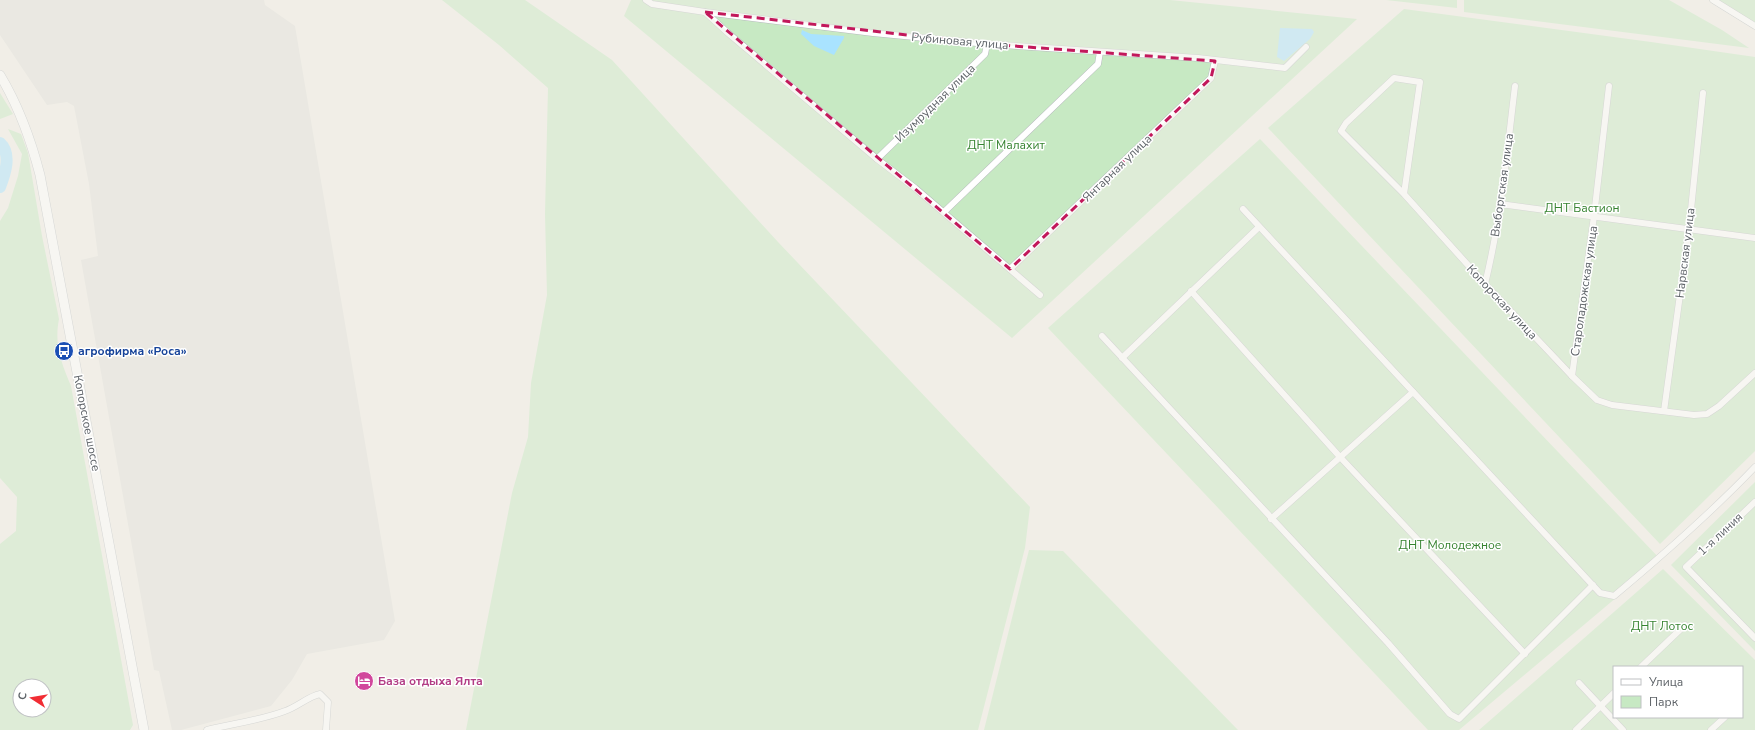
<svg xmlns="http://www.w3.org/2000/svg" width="1755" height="730" font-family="'Nunito Sans',sans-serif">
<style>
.industrial{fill:#e2e0db}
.green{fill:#c7e9c3;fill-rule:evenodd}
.water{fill:#a9e3ff}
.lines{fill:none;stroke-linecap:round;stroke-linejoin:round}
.river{stroke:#a9e3ff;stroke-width:12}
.minor-casing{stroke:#b7babe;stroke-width:7}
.secondary-casing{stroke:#b8bcc1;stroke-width:10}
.minor{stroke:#fff;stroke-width:6}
.secondary{stroke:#fff;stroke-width:9}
.marked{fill:none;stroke:#c2185b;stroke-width:3;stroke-dasharray:8 5;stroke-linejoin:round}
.labels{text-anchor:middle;stroke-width:3;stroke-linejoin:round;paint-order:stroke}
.street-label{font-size:12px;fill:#5e6368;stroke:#fff}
.park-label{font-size:12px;fill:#368330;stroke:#fff}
.transit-label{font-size:12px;font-weight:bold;fill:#164399;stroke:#fff;text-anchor:start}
.hotel-label{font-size:12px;font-weight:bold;fill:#b23c85;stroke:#fff;text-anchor:start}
</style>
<rect width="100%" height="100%" fill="#f1eee7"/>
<polygon class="industrial" points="0,0 264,0 265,5 295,26 395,621 384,640 307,654 292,680 271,706 181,730 172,730 159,671 154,670 81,260 98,256 89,184 74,106 67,102 47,105 0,35"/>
<g class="green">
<polygon points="442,0 525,0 612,60 778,242 1030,507 1025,548 978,730 466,730 512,493 528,437 531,383 547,295 545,214 548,88 499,45"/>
<polygon points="631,0 1170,0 1357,19 1012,338 624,16"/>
<polygon points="1386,0 1457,0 1457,8"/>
<polygon points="1464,0 1669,0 1722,30 1749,48 1464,12"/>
<polygon points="1709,0 1755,0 1755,28"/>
<polygon points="1404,9 1651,42 1755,57 1755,451 1660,544 1268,128"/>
<polygon points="0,93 13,114 0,119"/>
<path d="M8 129 21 134 28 153 42 236 59 319C54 345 61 362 71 386L133 725 130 730H0V544L16 531 17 497 0 478V221L8 208 18 176 22 154ZM20 686H44V710H20Z"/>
<polygon points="1260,139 1661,560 1459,730 1428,730 1048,328"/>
<polygon points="1755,482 1755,651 1671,565"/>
<polygon points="1029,550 1063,551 1238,730 984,730"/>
<path d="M1663 569 1755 660V730H1479ZM1614 667H1742V717H1614Z"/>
</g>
<g class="water">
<polygon points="1280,28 1312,29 1314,32 1310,39 1284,61 1277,57"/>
<polygon points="802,30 811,34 844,36 844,38 834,55 814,46 801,34"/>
</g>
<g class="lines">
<path class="river" d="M0 143C12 154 5 174 0 187"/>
<defs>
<g id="minor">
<polyline points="646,0 652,4 705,12 728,33 877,159 915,188 1040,295"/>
<polyline points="1713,0 1755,26"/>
<polyline points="705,12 873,33 987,44 1198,58 1285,68 1306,47"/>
<polyline points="877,159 985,54 987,44"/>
<polyline points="1404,194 1420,82 1394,78 1346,123 1341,131 1404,194 1485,284 1572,376 1597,400 1612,405 1694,415 1707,414 1719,406 1755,373"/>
<polyline points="1500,204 1755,238"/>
<path d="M1243 209 1600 593 1614 596C1663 555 1711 513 1755 467"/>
<polyline points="944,212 1098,64 1100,52"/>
<polyline points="1010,269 1211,78 1215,61"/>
<path d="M1485 284C1501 219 1507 152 1515 86"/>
<polyline points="1191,291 1340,457 1525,654"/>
<polyline points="1102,336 1388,643 1450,714 1459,719 1593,585"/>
<polyline points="1122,358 1259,227"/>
<polyline points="1572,376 1594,216 1609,86"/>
<polyline points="1664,411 1689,229 1703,93"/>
<polyline points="1755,502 1686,567 1755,638"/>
<polyline points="1271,519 1413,392"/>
<polyline points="1641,667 1685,625"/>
<polyline points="1579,683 1623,730"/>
<path d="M207 730C231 724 262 720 285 711 297 707 309 696 320 694L328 702 326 730"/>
<polyline points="1576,730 1614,693"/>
<polyline points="1711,730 1725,717"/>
</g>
<path id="secondary" d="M0 75C18 105 31 140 40 175L144 730"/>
</defs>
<use href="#minor" class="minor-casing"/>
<use href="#secondary" class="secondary-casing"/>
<use href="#minor" class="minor"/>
<use href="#secondary" class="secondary"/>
</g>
<path d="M0 0H1755V730H0ZM705 12 987 44 1215 61 1211 78 1010 269Z" fill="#f1eee7" fill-opacity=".55" fill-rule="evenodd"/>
<path class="marked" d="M705 12 987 44 1215 61 1211 78 1010 269Z"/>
<defs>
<symbol id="bus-disc" viewBox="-11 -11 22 22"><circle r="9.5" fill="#1a4fb4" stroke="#fff"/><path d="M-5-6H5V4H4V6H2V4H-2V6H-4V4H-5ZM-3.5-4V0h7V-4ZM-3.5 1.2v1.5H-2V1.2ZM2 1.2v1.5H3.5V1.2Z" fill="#fff"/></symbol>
<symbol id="hotel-disc" viewBox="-11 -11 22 22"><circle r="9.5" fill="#d1479c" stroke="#fff"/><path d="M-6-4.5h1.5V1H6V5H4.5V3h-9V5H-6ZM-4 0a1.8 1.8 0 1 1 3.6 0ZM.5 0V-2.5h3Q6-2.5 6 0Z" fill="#fff"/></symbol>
</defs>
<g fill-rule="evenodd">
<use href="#bus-disc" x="53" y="340" width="22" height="22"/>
<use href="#hotel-disc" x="353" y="670" width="22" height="22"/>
</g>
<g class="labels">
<g class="street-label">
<text transform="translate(960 41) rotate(5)" y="4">Рубиновая улица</text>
<text transform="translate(935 103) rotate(-44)" y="4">Изумрудная улица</text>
<text transform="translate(1117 168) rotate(-44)" y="4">Янтарная улица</text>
<text transform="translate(1502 185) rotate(-82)" y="4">Выборгская улица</text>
<text transform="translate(1685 253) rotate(-83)" y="4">Нарвская улица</text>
<text transform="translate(1584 291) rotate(-82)" y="4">Староладожская улица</text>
<text transform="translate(1502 302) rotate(47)" y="4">Копорская улица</text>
<text transform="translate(87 423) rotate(79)" y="4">Копорское шоссе</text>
<text transform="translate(1720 534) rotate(-43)" y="4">1-я линия</text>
</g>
<g class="park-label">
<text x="1006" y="149">ДНТ Малахит</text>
<text x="1582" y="212">ДНТ Бастион</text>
<text x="1450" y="549">ДНТ Молодежное</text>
<text x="1662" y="630">ДНТ Лотос</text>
</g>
<g class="transit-label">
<text x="78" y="355">агрофирма «Роса»</text>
</g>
<g class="hotel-label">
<text x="378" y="685">База отдыха Ялта</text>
</g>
</g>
<rect x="1613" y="666" width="130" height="52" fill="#ffffff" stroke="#bfc1c3"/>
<rect x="1621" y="679" width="20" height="6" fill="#ffffff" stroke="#bfc1c3"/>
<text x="1649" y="686" font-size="12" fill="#5e6368">Улица</text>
<rect x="1621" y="696" width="20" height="12" fill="#c7e9c3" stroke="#bfc1c3"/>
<text x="1649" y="706" font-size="12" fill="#5e6368">Парк</text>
<g transform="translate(32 698) rotate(282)"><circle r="19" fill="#ffffff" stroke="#bfc1c3"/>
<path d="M0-3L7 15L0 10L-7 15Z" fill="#f12d34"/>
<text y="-6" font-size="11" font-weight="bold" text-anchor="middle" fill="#5e6368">С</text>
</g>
</svg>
